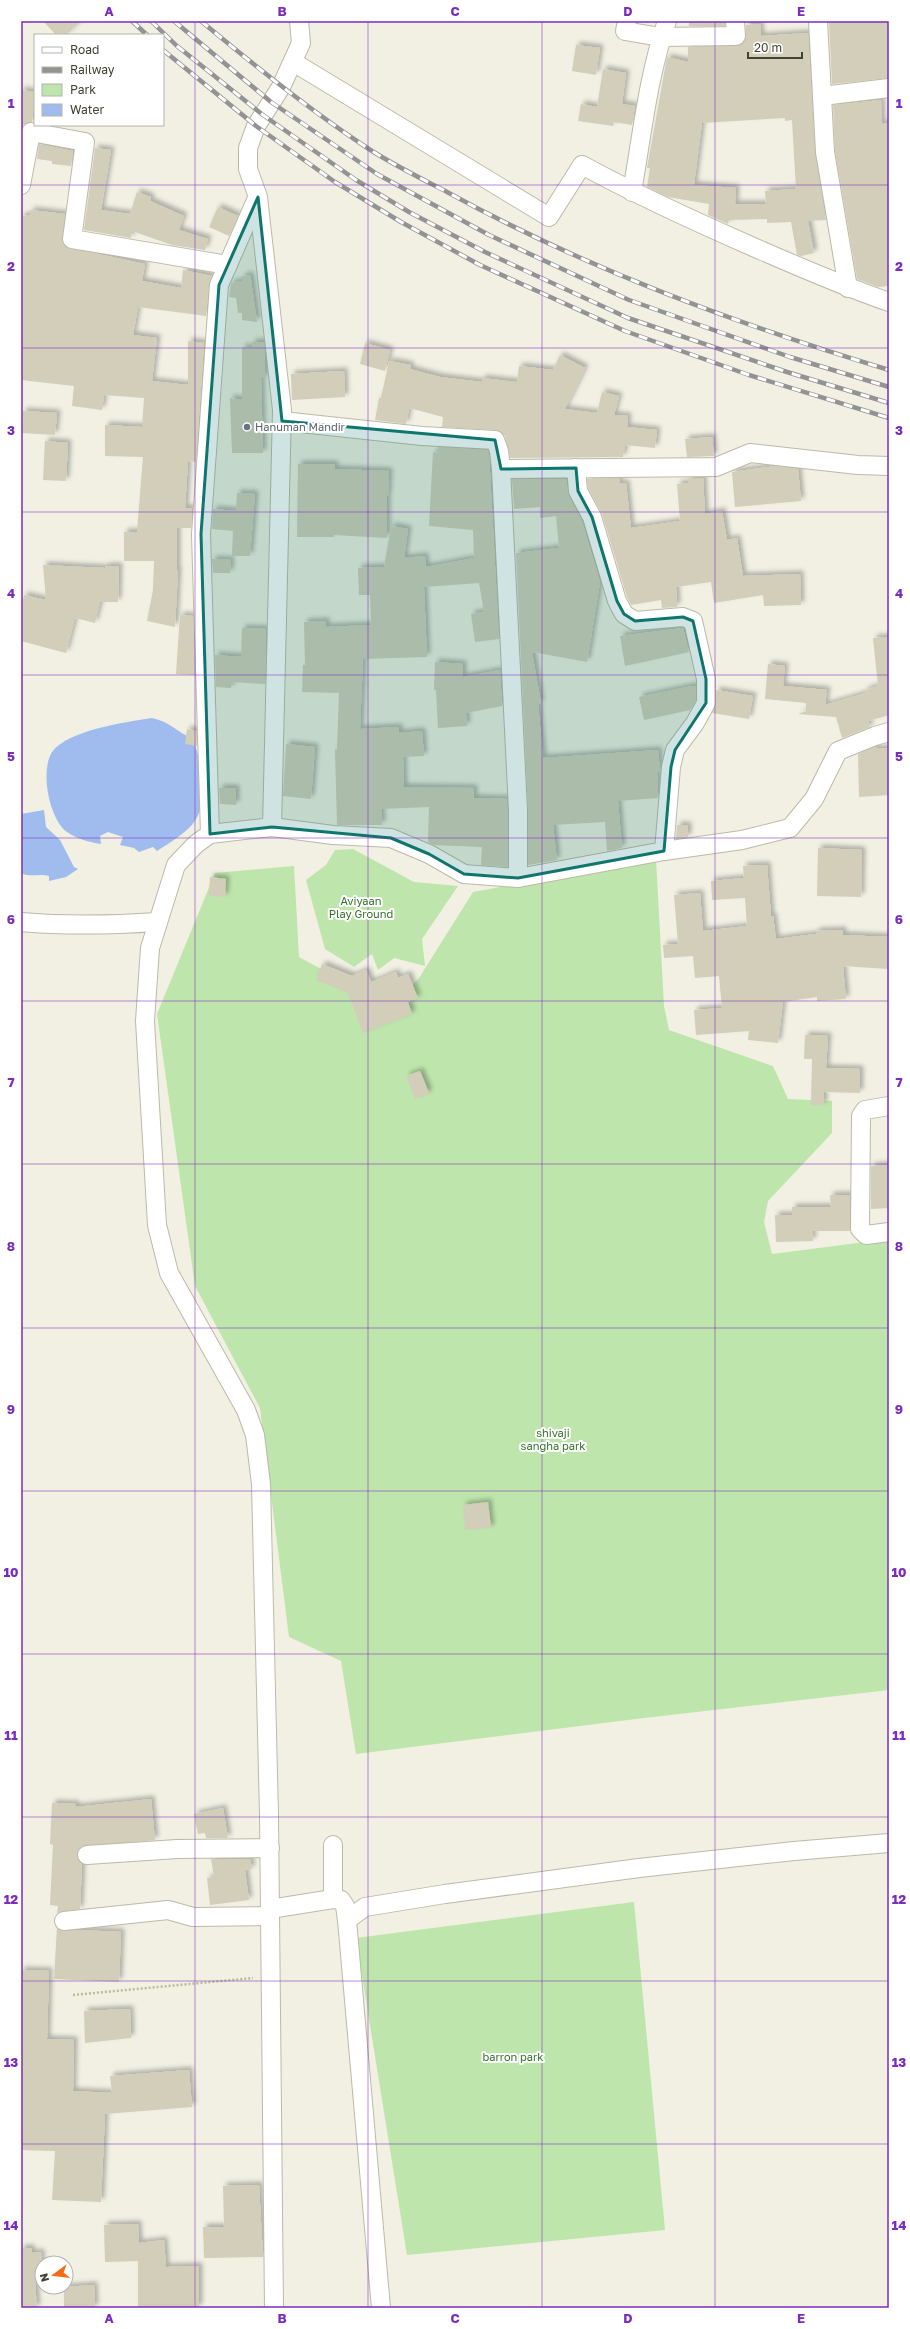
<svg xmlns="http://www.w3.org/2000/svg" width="910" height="2329" font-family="'Golos Text',sans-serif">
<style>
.green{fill:#bee5ac}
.water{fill:#a0bcee}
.building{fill:#d2ceb9;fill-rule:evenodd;filter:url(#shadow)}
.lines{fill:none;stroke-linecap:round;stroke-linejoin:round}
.minor-casing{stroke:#bcbaa6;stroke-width:20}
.path{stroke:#beb998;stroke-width:2.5;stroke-dasharray:2 2;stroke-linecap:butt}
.minor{stroke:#fff;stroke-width:18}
.rail-casing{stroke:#939393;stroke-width:4.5}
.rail{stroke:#fff;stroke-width:3;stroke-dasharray:9;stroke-linecap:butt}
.marked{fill:#0f766e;fill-opacity:0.2;stroke:#0f766e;stroke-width:3;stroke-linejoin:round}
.grid{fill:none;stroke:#7b2cbf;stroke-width:1;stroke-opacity:0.55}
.worship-dot{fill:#6b7280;stroke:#fff;stroke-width:1.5}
.labels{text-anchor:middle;stroke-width:4;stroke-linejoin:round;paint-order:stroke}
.worship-label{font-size:11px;fill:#5b616d;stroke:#fff;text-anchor:start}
.park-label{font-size:11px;fill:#347229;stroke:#fff}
.neatline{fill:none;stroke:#7b2cbf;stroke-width:1.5}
.grid-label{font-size:13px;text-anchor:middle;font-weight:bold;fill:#7b2cbf}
</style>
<defs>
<filter id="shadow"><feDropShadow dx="3.5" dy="-3.5" stdDeviation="2" flood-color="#0004"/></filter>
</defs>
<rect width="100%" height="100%" fill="#f1f0e3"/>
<g class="green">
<polygon points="353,849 414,882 458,886 422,939 425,966 394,958 378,970 372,954 354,967 325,949 306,880 326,865 335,850"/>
<polygon points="656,859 664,1006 669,1030 773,1066 788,1099 832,1101 832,1133 768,1201 764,1222 772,1254 889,1239 889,1690 644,1718 356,1754 341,1661 289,1637 260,1408 195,1286 157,1014 215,873 294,866 299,957 358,989 406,992 419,978 473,892"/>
<polygon points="634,1902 665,2230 407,2255 356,1938"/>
</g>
<g class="water">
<path d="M152 718C170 722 176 731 193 739 202 764 211 806 190 827 181 836 168 844 157 851L153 847 139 852 134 848 120 845 123 837 108 832 100 836 101 844C89 842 77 839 67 832 49 819 40 771 52 752 68 730 126 722 152 718Z"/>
<path d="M44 810 46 827 60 840 74 867 78 869 66 877 49 881V876C38 873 32 878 21 873V814Z"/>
</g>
<g class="building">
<polygon points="43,21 81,21 66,35 56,35"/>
<rect x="689" y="21" width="36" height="5"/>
<polygon points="829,21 889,21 889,78 832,84"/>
<path d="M760 24 761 36 808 33 815 153 826 220 808 221 814 253 801 256 797 255 791 222 767 223V219L729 220 728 224 708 215 709 204 668 197 647 187 650 168H647L667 57 688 62V47L741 45 745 40 746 25ZM785 118V121L792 120 796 189 765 191 766 204H735L736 188 694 185 702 123Z"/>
<polygon points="576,45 600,48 596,75 572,71"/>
<polygon points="603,69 626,73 622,104 635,106 632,125 614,122 613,126 578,121 581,104 597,107"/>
<polygon points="21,90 35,92 32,122 23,125 21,129"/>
<polygon points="881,100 882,124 889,123 889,286 878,287 857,279 835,151 833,105"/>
<polygon points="39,144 73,151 71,166 52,164 52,161 37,159"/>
<polygon points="95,148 111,150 101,210 130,214 137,192 151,197 150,201 184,216 179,230 208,239 205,250 172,245 132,231 131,238 84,230"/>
<polygon points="218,207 238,216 229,236 209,227"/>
<polygon points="30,210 65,214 62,238 66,247 145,264 142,281 181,288 183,270 212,276 209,284 206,316 138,307 133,335 157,338 152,381 188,385 188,341 204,343 196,462 188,461 185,508 192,508 191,528 177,528 177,570 178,570 175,627 147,621 153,590 154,561 124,561 124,532 137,532 143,457 105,456 105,425 142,427 144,398 104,395 102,410 72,406 74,386 21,380 21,216 31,215"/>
<polygon points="250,275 251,280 257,322 242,320 242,313 238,313 236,298 229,297 231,283 242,281 242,276"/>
<polygon points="252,342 264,342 265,356 265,378 261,378 263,453 232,453 230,398 242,400 242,347 252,348"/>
<polygon points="365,343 390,350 385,371 360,364"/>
<polygon points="560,355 585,368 565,409 597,413 602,392 619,396 614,415 628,416 627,427 657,430 655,448 625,445 623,457 510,458 505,436 496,430 442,427 443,417 409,408 406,424 375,420 379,398 381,398 389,361 411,365 410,369 440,377 482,382 482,378 517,382 519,366 553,370"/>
<polygon points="344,371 345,397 292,400 291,374"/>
<polygon points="23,411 57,413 55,435 22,433"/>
<polygon points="712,437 714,456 687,457 685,439"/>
<polygon points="45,441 68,443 66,481 43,480"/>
<polygon points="438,447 488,450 489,453 499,639 475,642 471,614 484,612 479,583 424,587 427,657 363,659 360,729 399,727 399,733 422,731 424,756 403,757 404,787 474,788 474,798 507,799 508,867 481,865 482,847 434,845 428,842 429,807 381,809 382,825 337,825 335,749 337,750 339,693 302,692 303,665 305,665 304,622 326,621 326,627 371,625 370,595 359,595 358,568 384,567 391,526 408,529 404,558 425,556 426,567 474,558 473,530 429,526 433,452 438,453"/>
<polygon points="298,464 335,464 335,469 389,471 388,496 387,496 387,538 334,535 334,537 297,537"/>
<polygon points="776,466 798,469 801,501 735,507 732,472"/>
<polygon points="620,478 619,484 626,483 631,528 680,521 677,484 689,483 688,478 703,478 705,514 722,511 727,540 737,538 743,576 800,574 801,605 764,606 763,595 714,603 711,582 676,587 677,607 662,608 661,600 631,605 627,597 602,514 588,488 587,479"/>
<polygon points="512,479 566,479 569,496 582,521 600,582 587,662 532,652 541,703 538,704 543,758 658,750 660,772 657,772 658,798 618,801 622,848 607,851 605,822 553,825 557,860 528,865 528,809 516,553 559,548 556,516 540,518 540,507 514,509"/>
<polygon points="237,493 255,494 250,556 232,556 233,531 212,529 213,509 236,511"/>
<polygon points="212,559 231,560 230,573 213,573"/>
<polygon points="43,565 105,568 106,566 119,566 118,602 100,602 95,623 75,618 66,653 21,641 21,608 24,595 46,600"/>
<polygon points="180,615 193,616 195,675 176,674"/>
<polygon points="242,628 266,629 265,684 232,682 231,688 216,687 215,655 241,657"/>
<polygon points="683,628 689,652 625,666 620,636"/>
<polygon points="889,637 889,715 868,721 870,727 842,738 836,717 798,714 806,711 806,703 765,699 768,664 785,666 783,686 827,690 825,705 866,693 865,690 878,686 873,638"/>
<polygon points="435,662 463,664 463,677 500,670 502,706 466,713 467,726 438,728 436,690 434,690"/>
<polygon points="692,686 696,687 696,700 690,710 644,720 639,697"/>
<polygon points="716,690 753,696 749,719 712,713 716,703"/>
<polygon points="187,729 196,731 197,746 185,744"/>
<polygon points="286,744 315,747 311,799 283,796"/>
<polygon points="876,747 877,749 889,748 889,795 859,797 858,754"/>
<polygon points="219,788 236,788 236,805 220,804"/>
<polygon points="677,825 688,825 688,837 676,839"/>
<polygon points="818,848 862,850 861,897 817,896"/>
<polygon points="767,865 771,916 773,916 776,939 816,934 816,931 843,930 843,935 889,937 888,969 843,966 846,999 817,1001 817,997 783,1002 778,1043 748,1040 749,1031 696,1035 694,1010 722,1008 719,976 695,978 693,956 664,958 663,945 678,944 674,895 700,893 703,931 747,926 745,898 712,900 711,881 744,878 743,866"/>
<polygon points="210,877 226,879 225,897 209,896"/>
<polygon points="322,964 352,976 366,970 371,982 396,972 398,978 408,974 418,998 408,1002 412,1014 363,1033 348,993 316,980"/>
<polygon points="805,1035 828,1036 826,1068 860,1069 860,1093 824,1092 824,1105 811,1105 812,1059 804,1059"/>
<polygon points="420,1071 429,1093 415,1099 406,1076"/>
<polygon points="889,1165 889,1208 871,1209 871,1166"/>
<polygon points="830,1195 850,1195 850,1231 812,1231 813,1241 776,1242 775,1215 792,1215 792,1207 831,1207"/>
<polygon points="488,1502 491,1528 465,1530 463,1505"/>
<polygon points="151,1799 155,1840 81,1847 77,1855 82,1864 80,1909 57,1913 58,1906 50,1905 53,1845 50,1844 52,1803 76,1804 76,1807"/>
<polygon points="223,1808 228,1838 206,1838 205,1833 198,1834 194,1814"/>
<polygon points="211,1859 250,1859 252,1869 245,1870 249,1900 210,1905 207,1878 214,1877"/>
<polygon points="57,1928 65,1931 79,1930 121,1932 119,1982 54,1979"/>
<polygon points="21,1970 49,1971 47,2039 74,2040 73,2091 112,2093 110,2076 189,2070 192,2107 105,2114 101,2202 52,2200 55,2151 21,2150"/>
<polygon points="130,2009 131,2038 85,2043 84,2011"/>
<polygon points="259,2185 263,2257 204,2258 203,2227 224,2227 223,2186"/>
<polygon points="138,2224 139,2243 164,2240 166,2267 199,2266 199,2308 138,2308 138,2261 105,2262 104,2225"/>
<polygon points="21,2248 31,2248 32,2253 41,2252 42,2281 35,2282 37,2308 21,2308"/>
<polygon points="94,2285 95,2308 64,2308 64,2287"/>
</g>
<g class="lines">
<defs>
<g id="minor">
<polyline points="627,21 625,31 660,37 736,36 735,21"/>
<polyline points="818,21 825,152 848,288"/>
<path d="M293 62 549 217 582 165C637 195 694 221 751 246 797 266 842 286 889 302"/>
<polyline points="822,96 889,88"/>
<polyline points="21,185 31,132 85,142 72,239 228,265"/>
<path d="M632 192C642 135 648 76 667 21"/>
<polyline points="282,421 422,436 495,440 499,451 501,469 518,810 518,878"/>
<polyline points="576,468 578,491 592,517 617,601 624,614 635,621 683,617 693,621 706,679 706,703 695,723 675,750 671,767 664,851"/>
<polyline points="501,469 716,467 750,453 858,465 889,466"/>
<polyline points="272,827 333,835 391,838 429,854 464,874 518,878 664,851 742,840 790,828 814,799 838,751 875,736 889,732"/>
<polyline points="210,834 201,534 219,285 257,198"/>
<path d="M21 922C67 926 112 925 158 922"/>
<polyline points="889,1106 865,1110 861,1116 860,1229 866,1235 889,1232"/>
<polyline points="333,1845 333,1899"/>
<polyline points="87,1855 177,1849 270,1848"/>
<polyline points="270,1909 333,1899 341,1900 345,1906 347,1920"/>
<polyline points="64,1921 168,1910 193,1917 270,1916"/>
<polyline points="274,2308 269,1815 261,1484 255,1435 246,1410 169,1273 157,1225 145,1021 150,948 176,865 196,844 210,834 272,827 282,410 258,197 248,169 248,148 256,126 281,87 301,43 299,21"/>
<polyline points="381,2308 347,1920 365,1907 445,1894 639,1868 794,1851 889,1843"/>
</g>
</defs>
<use href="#minor" class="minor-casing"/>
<polyline class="path" points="73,1995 253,1978"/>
<use href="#minor" class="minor"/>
<defs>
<g id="rail">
<polyline points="132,21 147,35"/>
<polyline points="151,21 177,46 263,115 356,180 409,212 485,252 628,318 787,372 889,403"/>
<polyline points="174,21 271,102 377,174 489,235 629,300 790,357 889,387"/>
<path d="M201 21C256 67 312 112 372 151 396 166 422 179 447 192 587 269 737 324 889 370"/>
<polyline points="163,50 256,126 335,182 401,222 480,265 625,331 749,375 889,418"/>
</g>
</defs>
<use href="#rail" class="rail-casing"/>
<use href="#rail" class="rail"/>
</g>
<path class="marked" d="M258 197 282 421 495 440 501 469 576 468 578 491 592 517 617 601 624 614 635 621 683 617 693 621 706 679V703L675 750 671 767 664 851 518 878 464 874 429 854 391 838 272 827 210 834 201 534 219 285Z"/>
<path class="grid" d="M195 21V2308M368 21V2308M542 21V2308M715 21V2308M21 185H889M21 348H889M21 512H889M21 675H889M21 838H889M21 1001H889M21 1164H889M21 1328H889M21 1491H889M21 1654H889M21 1817H889M21 1981H889M21 2144H889"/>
<circle class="worship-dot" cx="247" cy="427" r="4"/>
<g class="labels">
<g class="worship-label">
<text x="255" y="431">Hanuman Mandir</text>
</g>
<g class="park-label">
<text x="361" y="905">Aviyaan<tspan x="361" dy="13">Play Ground</tspan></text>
<text x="553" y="1437">shivaji<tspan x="553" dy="13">sangha park</tspan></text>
<text x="513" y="2061">barron park</text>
</g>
</g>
<rect width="910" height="2329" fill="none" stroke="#ffffff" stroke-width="44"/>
<rect x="34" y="34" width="130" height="92" fill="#ffffff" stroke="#b4b3ae"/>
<rect x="42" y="47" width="20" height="6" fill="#ffffff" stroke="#b4b3ae"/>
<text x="70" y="54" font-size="12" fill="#434034">Road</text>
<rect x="42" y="67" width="20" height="6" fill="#939393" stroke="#b4b3ae"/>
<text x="70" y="74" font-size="12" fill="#434034">Railway</text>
<rect x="42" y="84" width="20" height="12" fill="#bee5ac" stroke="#b4b3ae"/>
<text x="70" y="94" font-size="12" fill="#434034">Park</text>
<rect x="42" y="104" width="20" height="12" fill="#a0bcee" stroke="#b4b3ae"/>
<text x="70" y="114" font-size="12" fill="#434034">Water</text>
<g transform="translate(54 2275) rotate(255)"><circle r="19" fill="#ffffff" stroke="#b4b3ae"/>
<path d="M0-3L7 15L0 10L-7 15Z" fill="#f56b17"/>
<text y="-6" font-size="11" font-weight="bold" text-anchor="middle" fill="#434034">N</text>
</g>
<path d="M748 52v6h54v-6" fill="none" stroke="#434034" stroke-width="2"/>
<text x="754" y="52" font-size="12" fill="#434034" stroke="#ffffff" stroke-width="3" paint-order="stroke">20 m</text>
<rect x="22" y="22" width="866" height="2285" class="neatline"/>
<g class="grid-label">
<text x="109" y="16">A</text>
<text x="282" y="16">B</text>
<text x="455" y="16">C</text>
<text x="628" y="16">D</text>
<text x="801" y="16">E</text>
<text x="11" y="108">1</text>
<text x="899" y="108">1</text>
<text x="11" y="271">2</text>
<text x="899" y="271">2</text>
<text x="11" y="435">3</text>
<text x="899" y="435">3</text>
<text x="11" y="598">4</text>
<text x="899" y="598">4</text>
<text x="11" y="761">5</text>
<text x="899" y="761">5</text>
<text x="11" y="924">6</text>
<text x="899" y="924">6</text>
<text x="11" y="1087">7</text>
<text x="899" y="1087">7</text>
<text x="11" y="1251">8</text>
<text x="899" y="1251">8</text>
<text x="11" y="1414">9</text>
<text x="899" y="1414">9</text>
<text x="11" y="1577">10</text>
<text x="899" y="1577">10</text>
<text x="11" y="1740">11</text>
<text x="899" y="1740">11</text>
<text x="11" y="1904">12</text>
<text x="899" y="1904">12</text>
<text x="11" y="2067">13</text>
<text x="899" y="2067">13</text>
<text x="11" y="2230">14</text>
<text x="899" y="2230">14</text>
<text x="109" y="2323">A</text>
<text x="282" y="2323">B</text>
<text x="455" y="2323">C</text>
<text x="628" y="2323">D</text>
<text x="801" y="2323">E</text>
</g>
</svg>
